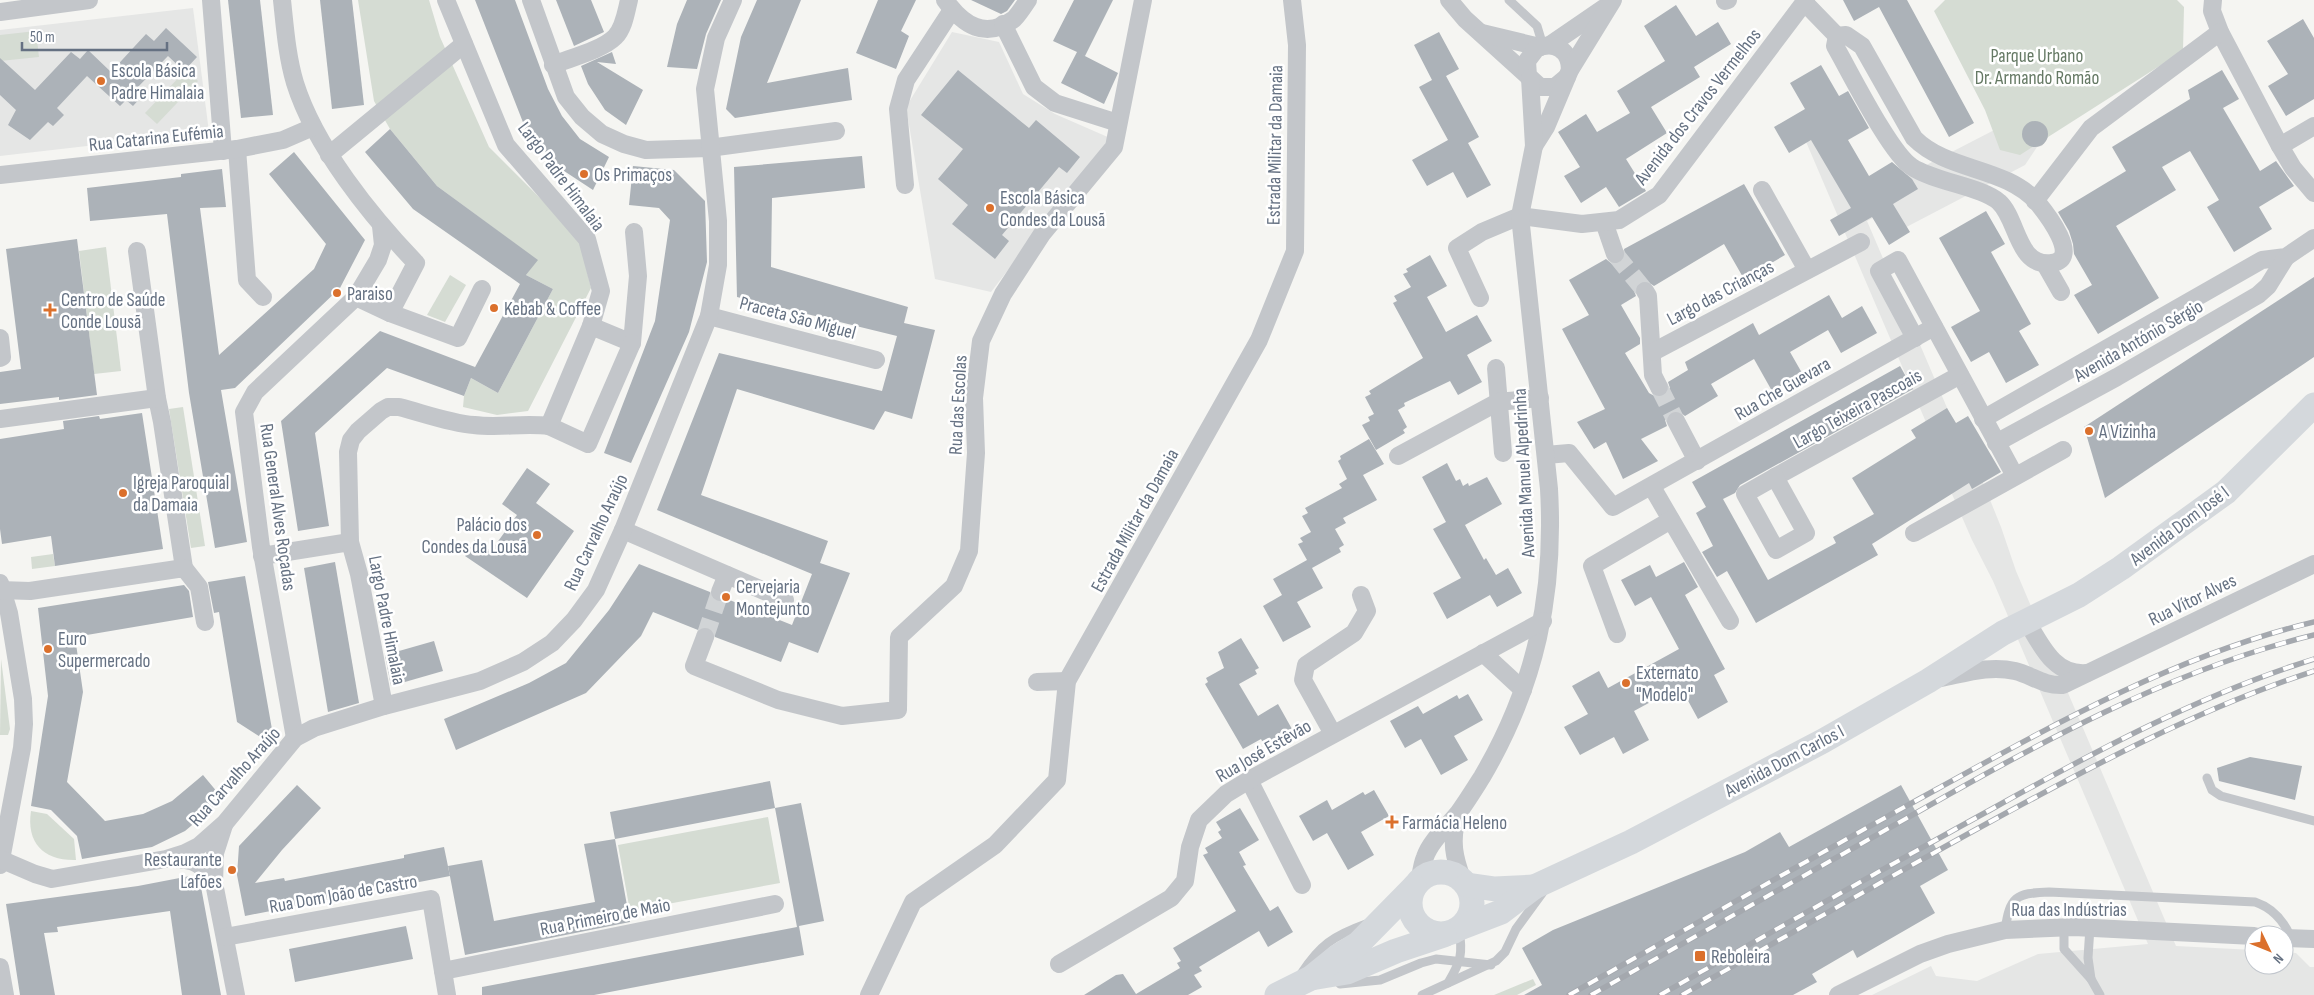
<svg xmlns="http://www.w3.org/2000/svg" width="2314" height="995" font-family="'Sofia Sans Condensed',sans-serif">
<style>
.built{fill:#e5e6e5}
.green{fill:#d5dcd3}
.building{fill:#acb2b8}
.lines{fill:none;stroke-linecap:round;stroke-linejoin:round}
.street-tunnel{stroke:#d1d4d6;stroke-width:18;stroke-dasharray:18 9;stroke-linecap:butt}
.lane{stroke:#c3c6ca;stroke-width:9}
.street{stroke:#c3c6ca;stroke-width:18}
.secondary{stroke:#d4d8dc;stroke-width:25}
.rail-casing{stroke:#a4a8ae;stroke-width:5.5}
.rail{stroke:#fff;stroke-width:4;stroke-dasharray:11;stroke-linecap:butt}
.poi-dot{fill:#db702c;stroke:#fff;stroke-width:2}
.labels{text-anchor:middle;stroke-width:5;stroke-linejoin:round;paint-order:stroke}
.park-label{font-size:19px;fill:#657964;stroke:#fff}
.poi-label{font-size:19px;fill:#657182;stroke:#fff;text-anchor:start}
.street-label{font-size:19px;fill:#657182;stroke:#fff}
</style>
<rect width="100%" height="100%" fill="#f5f5f2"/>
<g class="built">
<polygon points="193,8 209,132 0,156 0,30"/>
<polygon points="952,32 999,42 1023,94 1055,114 1110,138 991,292 935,279 906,107"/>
<polygon points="1798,123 1874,192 2004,125 2048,137 2042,146 2037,147 2025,165 1895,233 1884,212 1867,221 1969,459 1973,458 2001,527 2016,571 2176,946 2254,950 2254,965 2284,965 2284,952 2296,953 2310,967 2314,967 2314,995 1872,995 1931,966 1936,976 1977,981 2038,954 2148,944 1993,581 1972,540 1942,471 1946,469"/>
</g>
<g class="green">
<polygon points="358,0 429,0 440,37 489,147 550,208 580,243 591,288 528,411 497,415 463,407 464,396 471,378 498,393 553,289 526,275 537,260 437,186 390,129 374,101"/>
<polygon points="1945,0 2177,0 2184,7 2183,51 2020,155 2000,150 1985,110 1934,11"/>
<polygon points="36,31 39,57 0,61 0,35"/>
<polygon points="186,70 198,81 157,124 145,113"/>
<polygon points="106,247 121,371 94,374 79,251"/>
<polygon points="450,275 466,285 445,322 427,315"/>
<polygon points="183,407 205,546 191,548 169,409"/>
<polygon points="53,554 55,566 32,569 31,557"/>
<polygon points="1,659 10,729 8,735 0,735"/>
<path d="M31 811 47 814 74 839 76 860C44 861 26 843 31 811Z"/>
<polygon points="768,817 780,883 630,911 618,845"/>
<polygon points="1533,979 1536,985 1517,995 1494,995"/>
</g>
<g class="building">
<polygon points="228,0 260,0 273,115 241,118"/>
<polygon points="320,0 352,0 364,105 332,109"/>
<polygon points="475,0 515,0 548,89 562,116 580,139 609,157 593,190 558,167 526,130"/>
<polygon points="556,0 591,0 604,32 574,46"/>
<polygon points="687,0 721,0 706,34 697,69 667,67 677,24"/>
<polygon points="757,0 801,0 767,83 848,68 852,100 735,118 726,109 741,37"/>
<polygon points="878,0 916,0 901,31 909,36 896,69 856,53"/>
<polygon points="971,0 1015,0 1007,11 1001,14"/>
<polygon points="1074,0 1113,0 1085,56 1081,54 1118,73 1104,104 1061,83 1077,52 1053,41"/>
<polygon points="1843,0 1907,0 1974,123 1949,137 1879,7 1854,21"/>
<polygon points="1676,5 1696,36 1718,22 1731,44 1694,67 1700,77 1651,107 1667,133 1626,159 1646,191 1619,207 1606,187 1581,203 1564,176 1580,167 1558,132 1586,114 1597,132 1630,113 1617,91 1665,61 1644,26"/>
<polygon points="2303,19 2314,38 2314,99 2286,116 2268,86 2288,74 2267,41"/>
<polygon points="166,28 197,57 184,71 168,56 136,89 143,95 133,106 126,100 120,106 87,76 57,108 64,115 53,126 48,122 30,140 8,125 16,110 0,95 0,58 35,90 71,52 80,59 88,50 111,72 146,34 154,41"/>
<polygon points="1439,32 1459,69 1446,76 1479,137 1468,143 1491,185 1467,198 1453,172 1427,186 1412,160 1448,140 1419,87 1432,80 1414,45"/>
<polygon points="612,52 616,64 597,62 643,90 626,125 605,110 588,84 581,66"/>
<polygon points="1821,65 1839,96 1848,91 1869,128 1848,140 1869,176 1892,162 1912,179 1918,189 1893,204 1910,232 1889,245 1872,217 1839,236 1830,220 1851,208 1811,140 1789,153 1774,127 1805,109 1790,83"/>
<polygon points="958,70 1029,128 1036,120 1080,157 1067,173 1059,167 1002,235 1009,241 995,259 952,224 968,205 938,179 963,149 921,115"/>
<polygon points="2222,70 2239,99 2223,108 2260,171 2276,161 2294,186 2259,207 2272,229 2234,252 2207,207 2219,200 2190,151 2162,167 2176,190 2116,226 2159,298 2098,334 2074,295 2092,285 2074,254 2073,244 2069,231 2058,212 2126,171 2112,147 2190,99 2188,90"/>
<circle cx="2035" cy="134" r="13"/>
<polygon points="390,129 437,186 538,260 526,275 553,289 498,393 471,378 464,396 387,368 315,433 329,526 298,531 281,421 380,331 475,367 474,369 520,284 413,209 365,152"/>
<polygon points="294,152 365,240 340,288 235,388 221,390 247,542 215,548 189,393 167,214 90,221 87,188 181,177 181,174 222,169 226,207 200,208 219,355 314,269 326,244 269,174"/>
<polygon points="862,156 865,188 772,198 771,267 908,307 904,323 935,330 912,419 885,411 874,430 737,389 701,495 828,541 820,563 850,573 818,653 789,642 781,662 715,637 713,631 709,627 703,627 698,630 653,612 641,636 586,693 456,750 444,719 529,683 566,663 609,610 639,564 710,592 711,598 716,602 722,602 727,599 792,625 812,574 657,510 719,353 882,391 897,336 737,297 734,167"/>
<polygon points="633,166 674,170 705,201 707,262 689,332 631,463 604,453 655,321 670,220 659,208 629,205"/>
<polygon points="1744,184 1785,255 1744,279 1724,244 1654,286 1645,280 1639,282 1634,291 1636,296 1621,305 1640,338 1640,344 1625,353 1649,393 1658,398 1664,396 1670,388 1668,382 1688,370 1685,362 1753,323 1759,335 1829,295 1842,318 1862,306 1877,333 1841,353 1828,330 1790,352 1802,373 1772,391 1754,359 1711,384 1718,396 1685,416 1677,410 1671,412 1665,420 1667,426 1641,439 1658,461 1623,479 1606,442 1594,449 1577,422 1605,409 1562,329 1589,315 1569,280 1606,259 1612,264 1619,264 1625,256 1624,249"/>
<polygon points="1986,211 2005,244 1991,252 2031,324 2019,331 2039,365 2006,383 1989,352 1971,362 1951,327 1980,311 1939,238"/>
<polygon points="77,239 97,395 59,400 59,397 0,404 0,372 21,369 6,249"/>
<polygon points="1430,255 1447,286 1427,297 1446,332 1477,315 1492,341 1467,355 1482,382 1458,395 1450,381 1404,403 1405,406 1398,410 1407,427 1403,430 1405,433 1376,450 1362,425 1370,421 1368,417 1374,414 1365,397 1371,394 1369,391 1423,358 1393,303 1397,301 1394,296 1411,287 1403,274 1408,272 1406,269"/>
<polygon points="2314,277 2314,357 2105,498 2084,427"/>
<polygon points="1900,366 1913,389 1740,485 1735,493 1723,499 1768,580 1836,543 1833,537 1874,514 1852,478 1916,438 1911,430 1947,408 1956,423 1968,416 2001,472 1972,489 1969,483 1872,544 1878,555 1756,623 1727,571 1717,577 1702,552 1713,546 1696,513 1706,507 1692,482"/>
<polygon points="142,413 163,549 55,566 51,536 2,544 0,529 0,439 64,429 63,421 99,416 100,419"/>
<polygon points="1369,439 1384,464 1363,475 1377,500 1343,518 1346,523 1335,529 1344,545 1339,548 1341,552 1312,568 1323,588 1297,602 1311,627 1283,642 1263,606 1282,595 1273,579 1307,560 1298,544 1303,542 1300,538 1311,532 1302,516 1308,513 1305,508 1342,488 1339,484 1347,479 1338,461 1341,459 1340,456"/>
<polygon points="1447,463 1456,481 1460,479 1463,486 1468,483 1469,486 1487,477 1502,504 1465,525 1484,560 1486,558 1496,575 1508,568 1522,593 1497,607 1490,595 1447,619 1433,593 1461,578 1433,529 1446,522 1422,477"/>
<polygon points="527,468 550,484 536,503 574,531 527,598 465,556 475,540 491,551 517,515 502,504"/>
<polygon points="335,562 359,703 328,712 304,568"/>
<polygon points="1684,562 1698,587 1685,595 1725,669 1714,675 1728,702 1698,719 1680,686 1634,711 1649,740 1623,754 1614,737 1580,755 1564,727 1588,714 1572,686 1599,671 1608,688 1679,649 1651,597 1635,606 1621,580 1650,565 1656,577"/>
<polygon points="245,576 273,735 262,738 237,722 219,612 214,613 208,582"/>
<polygon points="184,585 189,591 193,617 75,637 83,692 67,782 105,821 143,814 172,801 203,775 223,799 185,831 152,847 82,859 77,836 51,810 31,806 48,696 38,608"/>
<polygon points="1241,638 1259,668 1255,670 1257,674 1239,684 1258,716 1278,704 1297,738 1274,751 1272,748 1267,750 1261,739 1243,749 1205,684 1208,682 1206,678 1224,668 1218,652"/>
<polygon points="434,641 443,671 391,686 385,655"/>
<polygon points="1468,694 1483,720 1454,736 1468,760 1441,775 1421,739 1405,748 1390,721 1418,706 1423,714 1457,695 1459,699"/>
<polygon points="2250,757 2302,766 2295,800 2219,781 2217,768"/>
<polygon points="770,781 775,808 615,839 610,812"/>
<polygon points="297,785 321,808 282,850 255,883 284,878 285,881 404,858 404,855 444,847 450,876 245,916 237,875 239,846"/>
<polygon points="1901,785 1948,870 1920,886 1935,913 1857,958 1853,950 1812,974 1817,982 1793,995 1524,995 1542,985 1522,948 1553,930 1745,852 1780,832 1789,847"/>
<polygon points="1374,790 1389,816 1361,832 1374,855 1348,870 1327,833 1313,841 1299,816 1327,800 1332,810 1363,792 1365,795"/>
<polygon points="801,803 824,921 799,926 804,955 594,995 482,995 482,987 797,927 775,808"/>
<polygon points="1240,808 1259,840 1239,852 1246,865 1243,866 1270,911 1278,906 1293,932 1268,947 1259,931 1199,967 1202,971 1194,975 1202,987 1188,995 1084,995 1116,975 1123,974 1136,994 1180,968 1177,963 1181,961 1173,948 1236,911 1203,855 1208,853 1205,848 1222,838 1218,832 1221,830 1216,822"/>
<polygon points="615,839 630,922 465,955 448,866 482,860 494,921 595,902 584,844"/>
<polygon points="190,876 201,887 221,995 182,995 170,911 57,927 58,932 44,933 55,995 20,995 6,904 138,886"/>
<polygon points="406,926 413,959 295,982 289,949"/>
</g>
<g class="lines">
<g class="street-tunnel">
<polyline points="1615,254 1645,291"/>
<polyline points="1659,387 1676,421"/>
<polyline points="705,637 720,592"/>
</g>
<g class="lane">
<polyline points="1509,0 1537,26 1543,46"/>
<polyline points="2207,778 2212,790 2221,796 2314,821"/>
<polyline points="2064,927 2064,949 2091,979 2088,958 2090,927"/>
<path d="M2005 930C2010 897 2015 893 2049 892L2255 902C2273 908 2284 921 2291 938"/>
<path d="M1301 974C1320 945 1333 936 1366 924"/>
<polyline points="2091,979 2100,995"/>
<path d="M1448 983C1461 961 1463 954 1459 929"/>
<polyline points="1340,984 1380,980 1421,963 1436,959 1491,965"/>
<polyline points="1422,995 1496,961 1505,952 1516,929 1543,892"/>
</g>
<g class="street">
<polyline points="211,0 223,151"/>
<path d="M282 0C285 28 287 56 295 83 315 147 371 216 416 263L390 313 458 338 482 289"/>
<polyline points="531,0 566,97 582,117 602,134 624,144 646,150 709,148 836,131"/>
<path d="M945 0C963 25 985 40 1014 19 1019 14 1024 6 1028 0"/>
<polyline points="1449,0 1465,19 1528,76"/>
<polyline points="2213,0 2212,11 2220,32 2280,146 2293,168 2314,193"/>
<polyline points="1725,1 1728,0"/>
<polyline points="1804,2 1837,36"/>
<polyline points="0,12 89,0"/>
<polyline points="1003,24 1034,87 1055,103 1118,123"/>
<polyline points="1482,33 1540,47"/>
<path d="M1846 35 1862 46 1914 138C1948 172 2004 166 2037 202 2046 213 2082 259 2052 263 2017 268 2018 219 1999 202 1983 187 1935 182 1912 167 1890 153 1850 72 1835 46L1837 36Z"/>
<polyline points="1550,45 1604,8"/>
<path d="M553 65C570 58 602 50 615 37 624 28 626 12 629 0"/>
<path d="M1567 77 1555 87H1540L1528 76 1527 61 1536 49C1554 40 1570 50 1570 70"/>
<polyline points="1534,146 1546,127 1570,70 1613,0"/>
<polyline points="2280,146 2314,126"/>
<polyline points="237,149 247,280 263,297"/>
<polyline points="329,155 464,44"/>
<polyline points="0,175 237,149 283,140 313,127"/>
<polyline points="905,185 898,109 906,80 952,10"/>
<polyline points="1762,190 1807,270"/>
<polyline points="2035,201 2091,128 2220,32"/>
<polyline points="1604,222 1615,254"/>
<polyline points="137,251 157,398 162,422 184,568"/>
<polyline points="2045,264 2061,292"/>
<polyline points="1645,291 1648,296 1653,375 1659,387"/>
<polyline points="356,297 390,313"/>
<polyline points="1480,298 1457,248 1482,232 1520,216 1582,224 1619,220 1659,195 1806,0"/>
<polyline points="709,316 876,360"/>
<polyline points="591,326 632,343 638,276 634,232"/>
<polyline points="0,338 2,357 0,358"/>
<polyline points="1915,338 1879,271 1898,260 2015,476"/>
<polyline points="1653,352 1861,242"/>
<polyline points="1496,368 1503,453"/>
<polyline points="0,419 157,398"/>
<polyline points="1983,419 2262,260 2286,257 2314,238"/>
<polyline points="1676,421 1697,461"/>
<polyline points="549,426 588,444 632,343"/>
<polyline points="1996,443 2117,377 2258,295 2268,286 2286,257"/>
<polyline points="1546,455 1569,453 1613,507 1934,327"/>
<polyline points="1398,456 1498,402 1540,398"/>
<polyline points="1775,477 1960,375"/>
<polygon points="1775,477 1806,533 1776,550 1745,494"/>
<polyline points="1652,487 1730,621"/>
<polyline points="623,530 785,600"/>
<polyline points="1914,533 2063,450"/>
<polyline points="262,556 350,542"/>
<polyline points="0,583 9,613 23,699 24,724 22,748 0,865"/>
<polyline points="0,590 30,591 184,568 199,587 205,622"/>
<polyline points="720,592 727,575"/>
<path d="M2026 620C2041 645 2054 676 2087 673"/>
<polyline points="1617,634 1592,566 1671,520"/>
<polyline points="705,637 694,666 778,700 842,716 898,710 899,637 954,586 969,551 976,453 974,398 981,341 1003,294 1042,234 1114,147 1143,0"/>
<polyline points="1483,653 1523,690"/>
<path d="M1941 678C1966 673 1990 665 2015 671 2032 675 2043 686 2063 685L2314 564"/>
<polyline points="1037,682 1067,681"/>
<path d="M384 706 359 574 350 542 348 452 351 440 358 431 381 411 388 407H399C423 413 449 423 474 425 499 428 524 423 549 426L591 326 601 291 587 239 506 145 446 0"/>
<polyline points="1333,734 1303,680 1306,665 1354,633 1367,611 1361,595"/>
<polyline points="295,738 261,547 244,412 255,392 356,297 378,260 383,245 381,226"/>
<polyline points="1249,780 1302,885"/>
<path d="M1458 816C1450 840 1454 858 1463 881"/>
<polyline points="224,825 215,853 214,883 236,995"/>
<polyline points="0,859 35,874 52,879 166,859 185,853 199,846 225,823 295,738 314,728 384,706 480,681 523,662 552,643 574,620 596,590 623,530 709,316 718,265 718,221 705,89 716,38 733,0"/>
<path d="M172 859C195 859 203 864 214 883"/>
<path d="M1420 879C1421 872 1422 864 1425 857 1431 840 1448 826 1459 812 1467 801 1475 788 1482 777 1536 685 1555 594 1549 489L1520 216 1534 146 1530 78"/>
<polyline points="225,937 431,899 447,995"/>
<polyline points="2284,938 2314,939"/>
<polyline points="1059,964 1171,898 1185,881 1190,847 1199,820 1226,794 1249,780 1543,621"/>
<polyline points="0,967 5,995"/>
<polyline points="443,971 775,904"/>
<polyline points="869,995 913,902 995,845 1057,780 1067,681 1259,340 1295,251 1297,45 1292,0"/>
<polyline points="1838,995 1920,954 1948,944 2005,930 2074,927 2254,936"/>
</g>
<g class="secondary">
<circle cx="1441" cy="903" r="31"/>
<polyline points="1467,885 1495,889 1534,887"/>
<polyline points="1462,927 1501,912 1534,887 1631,842 1823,741 1928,681 2003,633 2079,595 2121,568 2226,492 2314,405"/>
<polyline points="1311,978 1347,972 1396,951 1444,935"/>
<polyline points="1277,995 1311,978 1337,957 1358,944 1414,887"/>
</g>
<defs>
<g id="rail">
<path d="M1569 995C1692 926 1815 856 1939 788 2058 722 2180 654 2314 622"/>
<path d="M1591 995C1696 936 1802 877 1907 818 2036 745 2169 670 2314 635"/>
<path d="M1660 995C1770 933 1879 871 1990 810 2094 752 2199 695 2314 659"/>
<path d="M1682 995C1783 938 1884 880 1986 824 2092 766 2198 709 2314 671"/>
</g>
</defs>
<use href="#rail" class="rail-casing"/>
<use href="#rail" class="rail"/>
</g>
<g class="poi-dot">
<circle cx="101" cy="81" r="5"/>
<circle cx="584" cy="174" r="5"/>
<circle cx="990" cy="208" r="5"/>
<circle cx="337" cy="293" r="5"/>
<circle cx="494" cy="308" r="5"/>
<path d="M47.5 302.5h5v5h5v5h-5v5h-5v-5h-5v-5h5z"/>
<circle cx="2089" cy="431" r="5"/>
<circle cx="123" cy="493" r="5"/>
<circle cx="537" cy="535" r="5"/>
<circle cx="726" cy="597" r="5"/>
<circle cx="48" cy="649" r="5"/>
<circle cx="1626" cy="683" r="5"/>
<path d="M1389.5 814.5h5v5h5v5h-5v5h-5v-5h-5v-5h5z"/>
<circle cx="232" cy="870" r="5"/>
<rect x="1694" y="950" width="12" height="12" rx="2.5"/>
</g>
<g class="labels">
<g class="park-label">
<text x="2037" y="62">Parque Urbano<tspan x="2037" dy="22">Dr. Armando Romão</tspan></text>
</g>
<g class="poi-label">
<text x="111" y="77">Escola Básica<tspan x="111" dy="22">Padre Himalaia</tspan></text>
<text x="594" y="181">Os Primaços</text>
<text x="1000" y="204">Escola Básica<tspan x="1000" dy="22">Condes da Lousã</tspan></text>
<text x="347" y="300">Paraiso</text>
<text x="61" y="306">Centro de Saúde<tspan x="61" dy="22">Conde Lousã</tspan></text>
<text x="504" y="315">Kebab &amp; Coffee</text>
<text x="2099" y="438">A Vizinha</text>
<text x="133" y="489">Igreja Paroquial<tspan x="133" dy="22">da Damaia</tspan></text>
<text x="527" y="531" text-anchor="end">Palácio dos<tspan x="527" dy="22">Condes da Lousã</tspan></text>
<text x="736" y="593">Cervejaria<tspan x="736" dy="22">Montejunto</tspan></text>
<text x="58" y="645">Euro<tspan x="58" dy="22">Supermercado</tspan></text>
<text x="1636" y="679">Externato<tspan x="1636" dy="22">"Modelo"</tspan></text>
<text x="1402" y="829">Farmácia Heleno</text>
<text x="222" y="866" text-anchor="end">Restaurante<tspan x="222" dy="22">Lafões</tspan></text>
<text x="1711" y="963">Reboleira</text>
</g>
<g class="street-label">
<text transform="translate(1697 106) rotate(-52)" y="7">Avenida dos Cravos Vermelhos</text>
<text transform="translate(156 137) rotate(-6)" y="7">Rua Catarina Eufémia</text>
<text transform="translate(1274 145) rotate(-89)" y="7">Estrada Militar da Damaia</text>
<text transform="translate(562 176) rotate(53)" y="7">Largo Padre Himalaia</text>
<text transform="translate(1720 292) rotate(-28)" y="7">Largo das Crianças</text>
<text transform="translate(798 317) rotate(15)" y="7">Praceta São Miguel</text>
<text transform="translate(2138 340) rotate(-30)" y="7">Avenida António Sérgio</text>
<text transform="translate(1782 388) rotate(-30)" y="7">Rua Che Guevara</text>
<text transform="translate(957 405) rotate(-87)" y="7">Rua das Escolas</text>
<text transform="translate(1857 408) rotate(-29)" y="7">Largo Teixeira Pascoais</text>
<text transform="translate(1523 473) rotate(-93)" y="7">Avenida Manuel Alpedrinha</text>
<text transform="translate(279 507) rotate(82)" y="7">Rua General Alves Roçadas</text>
<text transform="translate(1134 520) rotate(-61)" y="7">Estrada Militar da Damaia</text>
<text transform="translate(2179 525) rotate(-37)" y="7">Avenida Dom José I</text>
<text transform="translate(595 532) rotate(-65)" y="7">Rua Carvalho Araújo</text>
<text transform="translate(2192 599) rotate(-26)" y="7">Rua Vítor Alves</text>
<text transform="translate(388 620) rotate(79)" y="7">Largo Padre Himalaia</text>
<text transform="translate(1263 750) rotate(-30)" y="7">Rua José Estêvão</text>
<text transform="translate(1784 760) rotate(-28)" y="7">Avenida Dom Carlos I</text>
<text transform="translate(234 776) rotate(-48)" y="7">Rua Carvalho Araújo</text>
<text transform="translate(343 893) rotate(-10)" y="7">Rua Dom João de Castro</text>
<text x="2069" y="916">Rua das Indústrias</text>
<text transform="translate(605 916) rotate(-11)" y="7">Rua Primeiro de Maio</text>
</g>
</g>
<g transform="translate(2269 950) rotate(133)"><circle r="24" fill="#ffffff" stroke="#c1c6cd"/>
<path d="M0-4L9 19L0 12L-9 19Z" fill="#db702c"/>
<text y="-8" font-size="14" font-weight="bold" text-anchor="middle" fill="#657182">N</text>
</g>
<path d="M22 42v8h145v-8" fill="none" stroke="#657182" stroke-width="2.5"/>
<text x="30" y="42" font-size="15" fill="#657182" stroke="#ffffff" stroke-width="4" paint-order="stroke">50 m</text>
</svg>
